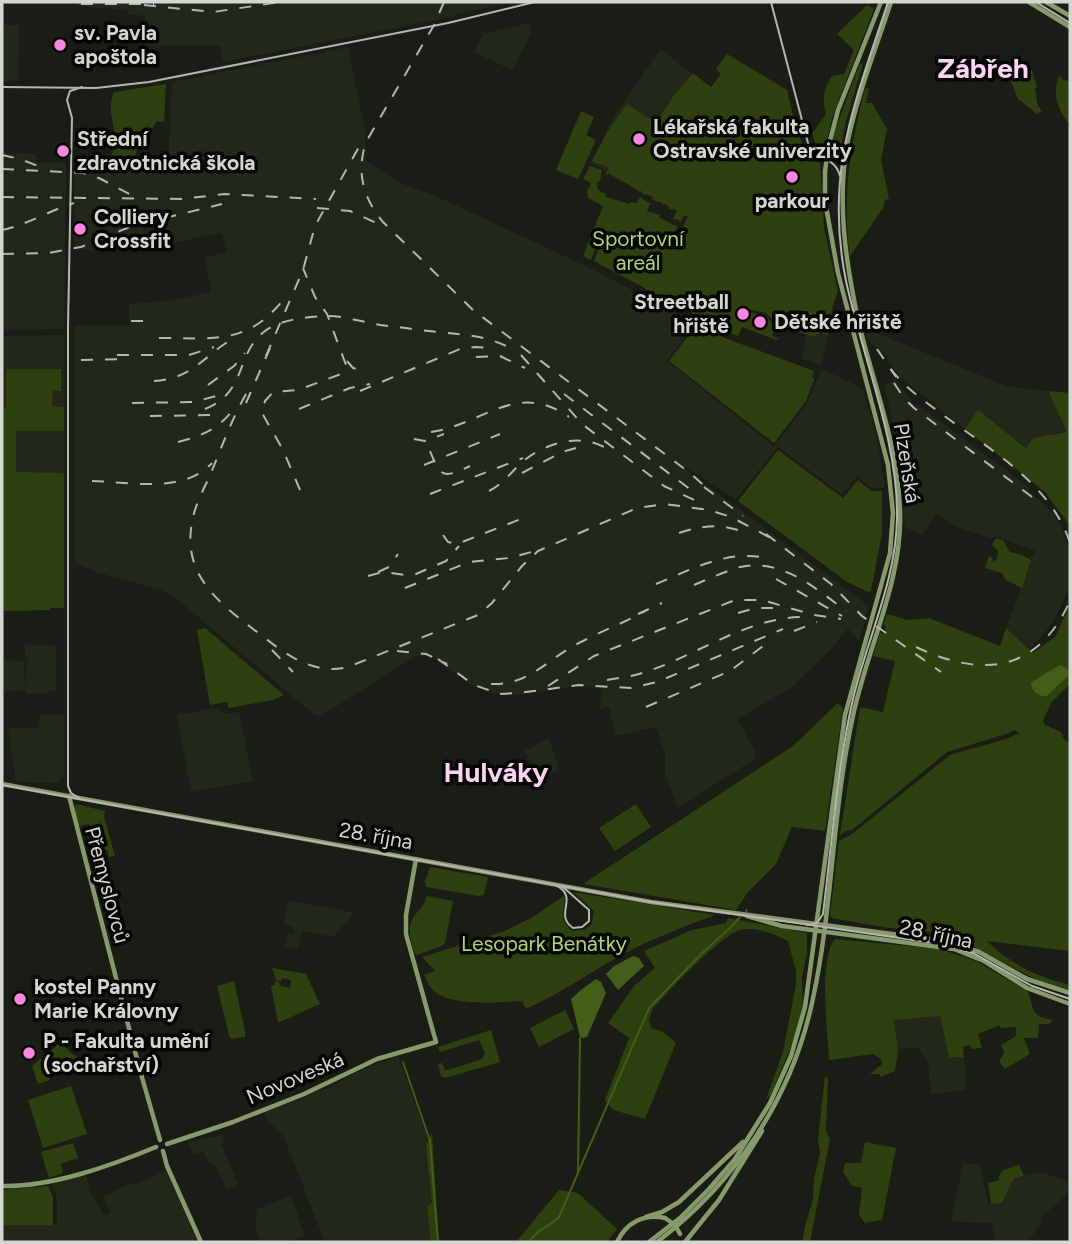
<svg xmlns="http://www.w3.org/2000/svg" width="1072" height="1244" font-family="Figtree,sans-serif">
<style>
.built{fill:#212719}
.green{fill:#2e400f}
.water{fill:#445d18}
.lines{fill:none;stroke-linecap:round;stroke-linejoin:round}
.stream{stroke:#445d18;stroke-width:2}
.secondary{stroke:#879a6d;stroke-width:4.5}
.tram{stroke:#b4b7b0;stroke-width:2}
.rail{stroke:#b4b7b0;stroke-width:2;stroke-dasharray:12 12;stroke-linecap:butt}
.secondary-bridge{stroke:#879a6d;stroke-width:4.5}
.poi-dot{fill:#fe86e1;stroke:#050704;stroke-width:2.5}
.labels{text-anchor:middle;stroke-width:7;stroke-linejoin:round;paint-order:stroke}
.poi-label{font-size:21px;font-weight:bold;fill:#d4d7d1;stroke:#050704;text-anchor:start}
.park-label{font-size:21px;fill:#b0d677;stroke:#050704}
.street-label{font-size:21px;fill:#d4d7d1;stroke:#050704}
.district-label{font-size:28px;font-weight:bold;fill:#fcd3f0;stroke:#050704}
</style>
<rect width="100%" height="100%" fill="#191d15"/>
<g class="built">
<polygon points="77,2 512,2 431,21 223,62 220,46 145,46 145,16 128,14 127,10 77,6"/>
<polygon points="529,23 531,34 512,70 474,52 483,34"/>
<polygon points="2,25 19,25 18,81 2,81"/>
<polygon points="348,47 365,130 366,161 400,183 436,196 588,267 695,323 667,361 774,446 806,405 822,369 862,388 864,392 877,439 885,488 871,488 857,476 842,495 778,447 736,499 672,459 869,606 859,642 848,629 831,649 791,688 737,719 754,749 756,758 678,808 665,774 665,754 656,727 615,736 609,707 599,710 602,689 576,686 517,695 491,693 473,686 431,657 416,656 321,716 315,715 173,596 161,590 99,573 75,563 75,326 129,326 129,304 168,301 211,292 205,257 227,252 222,233 131,251 74,249 75,164 168,167 172,82"/>
<polygon points="661,49 703,83 705,222 591,163 611,121"/>
<polygon points="2,152 36,154 37,162 66,163 64,329 2,330"/>
<polygon points="870,330 1006,386 1048,391 1067,432 1055,433 1027,448 978,411 965,429 902,379 878,347 874,347 868,339 866,333"/>
<polygon points="820,333 828,335 821,365 802,358 806,334 814,337"/>
<polygon points="64,335 64,487 2,487 2,336"/>
<polygon points="896,380 915,406 917,404 1030,488 1028,491 1053,512 1062,527 1070,553 1069,589 1057,615 1048,629 1030,649 1006,628 1035,551 998,537 991,538 957,527 936,514 922,535 905,527 900,457 884,384"/>
<polygon points="25,644 56,646 56,690 49,690 49,694 26,694 25,690 2,691 2,660 24,661 25,687 28,658 25,657"/>
<polygon points="214,708 220,709 224,714 239,712 253,781 191,792 177,715"/>
<polygon points="40,714 64,714 64,774 59,783 16,782 8,728 39,728"/>
<polygon points="549,738 559,769 531,784 523,772 533,766 524,751"/>
<polygon points="291,901 351,912 353,914 333,937 302,931 298,949 285,946 288,933 293,934 294,927 285,925 284,922 287,904"/>
<polygon points="940,1016 949,1058 964,1057 966,1090 931,1094 928,1063 917,1047 898,1050 894,1019"/>
<polygon points="398,1056 428,1139 426,1144 432,1204 427,1206 431,1242 325,1242 283,1135 264,1115 265,1112 333,1086 356,1072"/>
<polygon points="222,1135 225,1142 221,1144 238,1184 227,1189 217,1168 206,1158 204,1153 201,1152 193,1155 188,1142"/>
<polygon points="963,1162 980,1165 988,1204 1002,1203 1014,1178 1033,1173 1043,1173 1060,1178 1070,1183 1070,1190 1042,1217 1041,1223 1028,1242 996,1242 992,1223 951,1222"/>
<polygon points="166,1171 198,1242 2,1242 2,1225 57,1225 57,1199 52,1184 54,1183 86,1175 91,1193 104,1216 111,1213 104,1197 130,1183 136,1184"/>
<polygon points="291,1196 305,1236 286,1242 261,1242 255,1228 257,1209"/>
</g>
<g class="green">
<path d="M867 5 874 9 833 115 823 156 820 155 812 134 826 114C822 99 823 90 832 76L844 74 854 50 837 34Z"/>
<path d="M727 54 787 90C794 117 796 147 820 163L824 228 838 291 833 304 828 335 820 333 814 337 782 327 781 329 766 313 745 309 744 311C761 316 763 311 776 327L772 336 778 338 777 340 742 327 738 336 725 331 594 261 600 245H597L591 260 583 256 603 206 588 198 587 191 591 183 583 179 590 166 602 170 600 181 597 183 598 190 606 194V197L629 204 630 202 637 203 640 197 649 203 651 202 647 211 660 215 659 217 676 226 678 225 673 235 677 237 688 217 684 215 680 223 679 220 673 219 677 210 670 209 666 204 663 205V203L652 200 653 197 646 194 645 196 641 191 639 192 636 189 622 181 620 182 621 180 609 174 605 175 609 168 592 161 608 131 627 104 656 123 674 95 693 73 711 87 721 74 716 69Z"/>
<polygon points="1021,59 1032,71 1037,87 1035,88 1038,106 1042,111 1037,114 1018,99 1006,69"/>
<polygon points="860,63 863,64 846,121 841,147 838,153 829,157 836,127"/>
<path d="M1060 75 1063 80 1070 81V125C1058 110 1051 93 1060 75Z"/>
<path d="M166 84 164 122 157 121 140 147H137L136 160H110C112 152 116 147 115 138 114 123 107 107 114 92Z"/>
<path d="M869 88 866 103H872L887 129 881 160 889 199 885 200 883 208 850 256C842 198 850 145 865 89Z"/>
<polygon points="581,111 594,117 586,135 596,140 578,179 556,170"/>
<polygon points="697,324 725,338 814,371 812,376 814,380 806,401 774,443 669,361"/>
<polygon points="6,369 61,369 61,391 53,391 52,406 64,407 64,431 16,431 16,472 64,473 64,608 50,608 50,610 2,611 2,408 6,408"/>
<polygon points="1048,391 1070,393 1070,526 1045,492 965,429 978,410 1026,448 1033,438 1067,432"/>
<polygon points="778,450 843,498 858,480 871,491 882,491 882,533 871,591 868,592 847,582 738,501"/>
<polygon points="996,538 1003,540 1010,552 1022,555 1031,560 1022,588 1006,580 1002,573 985,568 989,556 992,557 993,562 997,559 998,550 992,545"/>
<path d="M1070 605V684L1051 703 1043 721 1045 725 1061 732 1064 739 1070 744V951L987 941C1013 966 1036 976 1070 985V990L1035 979 972 946 931 935 930 932 882 927 832 918 830 915 839 841 852 834 950 755 1006 739 1019 733 1015 730 1006 734 947 752 852 830 846 831 840 835 860 707 883 712 895 661 873 656 880 632 884 634 886 627 883 625 887 614 908 620 929 618 1000 646 1006 628 1033 653 1055 637Z"/>
<polygon points="205,628 284,695 273,700 229,708 227,702 210,705 197,630"/>
<polygon points="838,703 843,708 825,831 792,827 776,864 748,892 736,910 583,884 793,746"/>
<polygon points="76,804 105,811 104,817 115,856 109,857 107,850 102,851 103,861 101,861 93,828 90,828 89,824 79,826 74,808"/>
<polygon points="636,804 651,827 615,851 599,828"/>
<polygon points="430,867 488,877 484,895 479,896 426,887 425,881"/>
<path d="M573 892 715 915C683 927 651 939 620 956 589 973 560 994 526 1009L522 1001C500 1002 449 1007 433 990 429 987 427 980 424 975L435 971 422 957 505 931 533 917 565 895C565 909 558 922 573 931L586 929 592 924 594 911Z"/>
<path d="M427 896 453 901 445 943 442 946 417 955 415 954C411 941 406 926 415 915 421 908 424 906 427 896Z"/>
<path d="M728 918 807 933V953L802 978 803 1008 795 1037 771 1095 766 1099 783 1052 796 984V971L788 941C774 934 756 926 740 930 721 935 666 993 652 1010L649 1020 651 1028 663 1032 676 1043 645 1119 613 1110 605 1100 629 1038 608 1023 635 985 655 968 644 951 692 930 726 923Z"/>
<path d="M835 939 940 949 976 961 1028 992C1035 1011 1030 1016 1053 1020L1049 1024H1039L1038 1038H1024L1030 1054 1005 1069 999 1061 1004 1053 1001 1045 1016 1036V1027L1000 1028V1025L978 1034 982 1048 971 1049 970 1045 963 1047 964 1057 949 1058 940 1016 894 1020 898 1050 895 1071 881 1077 879 1074H870L882 1064 881 1059 873 1054 829 1060C828 1033 818 959 835 939Z"/>
<polygon points="272,968 306,974 320,1004 278,1023 271,986 275,985 274,981 279,982 281,986 290,988 291,980 282,978 281,981 276,980"/>
<polygon points="234,981 245,1031 245,1037 230,1039 217,986"/>
<polygon points="565,1010 574,1029 539,1047 530,1028"/>
<polygon points="491,1030 500,1062 445,1078 441,1076 438,1064 442,1063 445,1070 448,1070 482,1059 485,1053 479,1040 440,1052 438,1047"/>
<polygon points="61,1042 70,1052 81,1060 75,1067 49,1075 50,1080 38,1084 32,1066"/>
<polygon points="825,1076 828,1079 826,1131 830,1139 810,1242 802,1242 806,1222 813,1200 814,1179 820,1153 818,1139"/>
<polygon points="71,1086 87,1134 43,1148 28,1100"/>
<polygon points="432,1133 439,1242 431,1242 427,1206 432,1203 426,1144"/>
<polygon points="865,1142 896,1148 882,1220 865,1223 859,1215 862,1188 851,1185 843,1171 845,1163 861,1163"/>
<polygon points="73,1143 78,1158 61,1164 63,1173 49,1178 41,1152"/>
<polygon points="1019,1165 1024,1176 1014,1178 1002,1203 991,1204 988,1183 999,1180 999,1176 1003,1170"/>
<polygon points="48,1186 53,1197 53,1225 2,1225 2,1190"/>
<polygon points="559,1190 578,1193 617,1229 607,1242 516,1242"/>
</g>
<g class="water">
<path d="M1061 665 1070 671 1068 676 1047 696C1040 697 1031 692 1031 683 1041 676 1050 670 1061 665Z"/>
<polygon points="633,956 639,958 644,966 618,990 606,974 614,966"/>
<polygon points="596,979 601,982 606,993 587,1037 583,1038 580,1037 571,999 581,990"/>
</g>
<g class="lines">
<g class="stream">
<polyline points="746,911 747,910"/>
<polyline points="403,1062 430,1141 438,1242"/>
<polyline points="578,1172 580,1038"/>
<path d="M529 1242C538 1228 548 1228 559 1217L649 1008 701 954 730 928 740 917"/>
</g>
<g class="secondary">
<polyline points="1029,2 1070,27"/>
<polyline points="1046,2 1070,16"/>
<polyline points="828,148 838,110 881,2"/>
<polyline points="2,784 651,902 945,941 979,952 1027,979 1070,993"/>
<polyline points="69,796 138,1063"/>
<polyline points="747,916 782,926 954,949 984,961 1027,988 1070,1004"/>
<polyline points="139,1067 160,1140"/>
<polyline points="167,1144 233,1122 304,1094 377,1059 436,1042 406,934 406,915 416,859"/>
<polyline points="163,1151 167,1166 201,1242"/>
<path d="M2 1186C52 1187 110 1166 156 1147"/>
<polyline points="646,1217 662,1212 679,1202 743,1142"/>
<path d="M617 1242C626 1223 644 1213 665 1218"/>
<polyline points="649,1242 680,1218 709,1189 735,1159 770,1103 791,1056 805,1007 845,715 890,553 893,513 888,465 838,273 825,201 825,172"/>
<path d="M657 1242C735 1183 791 1099 812 1003 833 909 832 810 853 716 867 648 903 581 900 510 898 447 874 385 859 324 846 264 836 201 848 140 858 93 876 48 891 2"/>
<polyline points="685,1242 719,1200 762,1131"/>
</g>
<g class="tram">
<path d="M771 2 808 143C816 158 836 158 840 176"/>
<polyline points="1036,2 1070,23"/>
<polyline points="2,87 96,88 149,82 448,23 535,2"/>
<polyline points="2,785 651,902 941,944 973,953 1032,986 1070,999"/>
<polyline points="79,798 71,793 68,786 68,327 72,118 67,100 70,91 82,87"/>
<path d="M556 885C580 898 553 914 573 928L582 927 589 921V910L563 887"/>
<path d="M807 925 817 923 823 914C832 843 837 769 853 699 867 639 896 581 897 519 899 443 862 356 846 281 824 172 855 103 888 2"/>
</g>
<g class="rail">
<polyline points="390,2 391,2"/>
<path d="M444 2 434 25 366 142C356 172 363 198 383 222L473 310 690 473 711 492"/>
<polyline points="81,4 154,4"/>
<polyline points="144,5 213,12 281,2"/>
<polyline points="2,155 20,159 38,166"/>
<polyline points="2,169 83,173 99,178 133,196"/>
<polyline points="2,197 182,199 225,194 316,199"/>
<polyline points="317,208 350,211 383,226"/>
<path d="M2 230C24 226 51 210 74 203"/>
<polyline points="2,254 48,253 81,247 132,226 222,204"/>
<polyline points="131,321 145,321"/>
<path d="M159 338C215 338 249 346 287 295"/>
<polyline points="877,349 896,377"/>
<polyline points="117,355 189,355 214,347"/>
<polyline points="521,355 582,424 664,486 703,504"/>
<polyline points="266,356 303,270 315,226 360,145"/>
<polyline points="476,357 500,356 525,368"/>
<polyline points="81,360 126,359"/>
<polyline points="347,361 353,368 361,370"/>
<path d="M891 369C904 387 922 399 939 412 987 448 1051 483 1070 543"/>
<path d="M154 381C193 379 204 355 234 338"/>
<polyline points="894,383 904,398 914,408 1036,500"/>
<polyline points="208,385 234,366 245,353"/>
<polyline points="360,391 460,349 475,347 491,348"/>
<path d="M246 394C232 419 222 446 211 473 205 487 196 502 193 518 179 577 223 606 265 638 289 657 316 675 348 667L478 615 492 603 522 566 538 551 637 508 665 504 709 510 731 517 771 538"/>
<polyline points="564,394 695,493"/>
<polyline points="132,403 194,402 216,396"/>
<polyline points="246,403 270,348"/>
<path d="M205 409C248 392 235 353 265 331 281 319 307 317 327 316 344 316 363 322 380 325 399 327 419 330 438 332 467 335 491 336 515 351"/>
<polyline points="299,409 350,388 370,384"/>
<polyline points="150,416 216,415"/>
<path d="M431 432C482 425 517 380 569 417"/>
<polyline points="414,439 425,441 444,434"/>
<path d="M178 442C201 436 217 430 232 411"/>
<path d="M430 451C441 479 444 478 470 466"/>
<polyline points="424,465 500,434"/>
<polyline points="522,473 562,452 576,448"/>
<path d="M92 481C131 482 183 494 212 463"/>
<polyline points="704,487 743,516"/>
<polyline points="300,490 283,450 262,413 265,401 273,392 298,390 341,374 346,365 327,314 315,297 303,268"/>
<path d="M489 491C505 483 513 469 526 459 549 442 579 434 604 447"/>
<polyline points="430,494 523,458"/>
<path d="M679 533C704 525 721 523 746 533"/>
<polyline points="766,534 831,584 862,616 941,672"/>
<polyline points="443,535 448,542 457,544 521,519"/>
<polyline points="378,572 389,567 398,554"/>
<polyline points="368,576 383,572 406,575 416,574 446,561 459,546"/>
<polyline points="776,579 842,616"/>
<path d="M656 584C693 569 729 548 770 559"/>
<path d="M694 585C708 579 722 573 736 568 779 556 814 587 846 611"/>
<polyline points="405,588 469,562 509,558 535,551"/>
<polyline points="738,613 756,608 773,608"/>
<polyline points="638,614 662,603"/>
<polyline points="794,631 817,622"/>
<path d="M916 647C982 678 1037 673 1070 601"/>
<polyline points="272,650 293,672"/>
<polyline points="397,651 426,654 447,664"/>
<polyline points="438,659 474,685 500,694 519,693 579,685 631,688 657,682 783,629"/>
<path d="M607 680C618 678 629 677 639 674 694 658 747 616 806 617"/>
<path d="M491 684C530 686 550 656 583 641 604 630 626 622 647 610"/>
<polyline points="548,686 594,656 735,600 762,600 814,615 841,619"/>
<polyline points="646,707 730,671 771,640"/>
</g>
<g class="secondary-bridge">
<polyline points="825,172 828,148"/>
<polyline points="665,1218 675,1225 680,1234"/>
</g>
</g>
<g class="poi-dot">
<circle cx="60" cy="45" r="7"/>
<circle cx="639" cy="139" r="7"/>
<circle cx="63" cy="151" r="7"/>
<circle cx="792" cy="177" r="7"/>
<circle cx="80" cy="229" r="7"/>
<circle cx="743" cy="314" r="7"/>
<circle cx="760" cy="322" r="7"/>
<circle cx="20" cy="999" r="7"/>
<circle cx="29" cy="1053" r="7"/>
</g>
<g class="labels">
<g class="poi-label">
<text x="74" y="40">sv. Pavla<tspan x="74" dy="24">apoštola</tspan></text>
<text x="653" y="134">Lékařská fakulta<tspan x="653" dy="24">Ostravské univerzity</tspan></text>
<text x="77" y="146">Střední<tspan x="77" dy="24">zdravotnická škola</tspan></text>
<text x="792" y="208" text-anchor="middle">parkour</text>
<text x="94" y="224">Colliery<tspan x="94" dy="24">Crossfit</tspan></text>
<text x="729" y="309" text-anchor="end">Streetball<tspan x="729" dy="24">hřiště</tspan></text>
<text x="774" y="329">Dětské hřiště</text>
<text x="34" y="994">kostel Panny<tspan x="34" dy="24">Marie Královny</tspan></text>
<text x="43" y="1048">P - Fakulta umění<tspan x="43" dy="24">(sochařství)</tspan></text>
</g>
<g class="park-label">
<text x="638" y="246">Sportovní<tspan x="638" dy="24">areál</tspan></text>
<text x="544" y="951">Lesopark Benátky</text>
</g>
<g class="street-label">
<text transform="translate(907 463) rotate(81)" y="7">Plzeňská</text>
<text transform="translate(376 836) rotate(10)" y="7">28. října</text>
<text transform="translate(107 885) rotate(75)" y="7">Přemyslovců</text>
<text transform="translate(936 934) rotate(12)" y="7">28. října</text>
<text transform="translate(295 1078) rotate(-23)" y="7">Novoveská</text>
</g>
<g class="district-label">
<text x="983" y="78">Zábřeh</text>
<text x="496" y="782">Hulváky</text>
</g>
</g>
<rect width="1072" height="1244" fill="none" stroke="#d4d7d1" stroke-width="7"/>
</svg>
